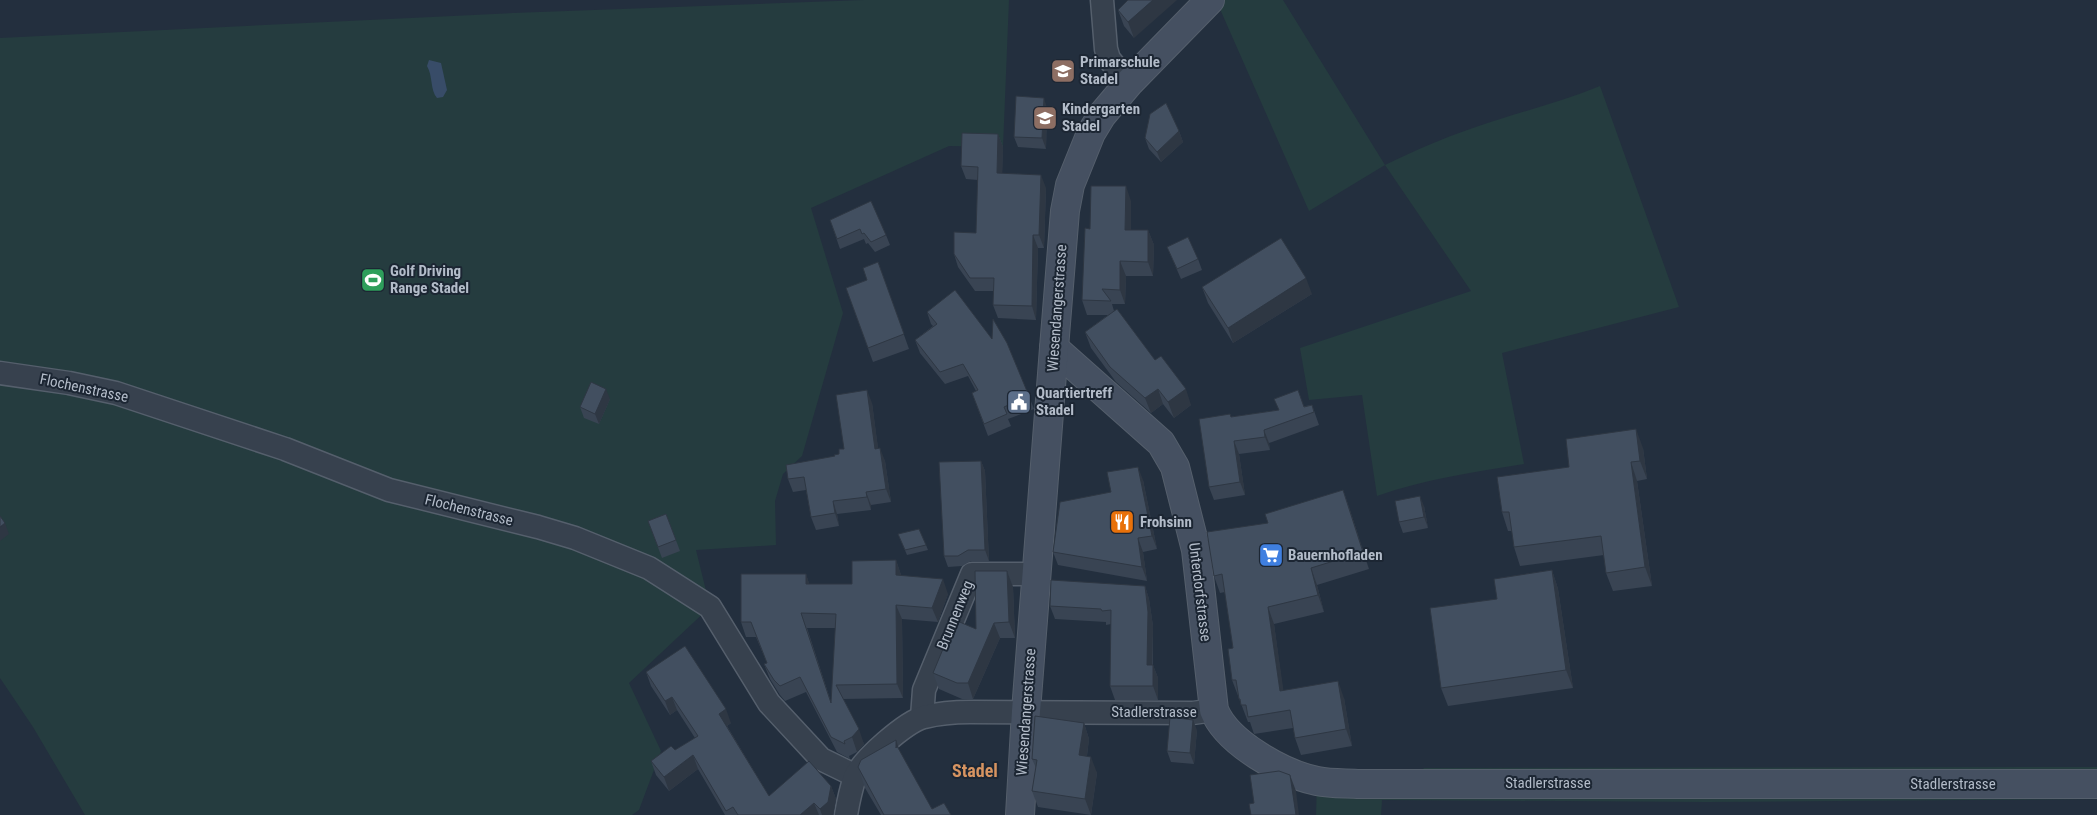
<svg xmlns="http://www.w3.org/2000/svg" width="2097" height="815" font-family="'Roboto Condensed',sans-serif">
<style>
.green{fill:#253c3f}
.water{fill:#384c68}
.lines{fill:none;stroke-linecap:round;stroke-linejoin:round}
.street-casing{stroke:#555f6c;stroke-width:25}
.secondary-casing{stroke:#555f6c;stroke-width:30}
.street{stroke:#37414e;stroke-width:22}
.secondary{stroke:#455061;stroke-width:28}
.wall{fill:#394453;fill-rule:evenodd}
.shaded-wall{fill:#2e3743}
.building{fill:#424f60;stroke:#2e3743;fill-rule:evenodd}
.labels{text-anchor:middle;stroke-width:4;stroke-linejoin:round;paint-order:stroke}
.poi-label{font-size:15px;font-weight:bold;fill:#b3bcc9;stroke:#1c2633;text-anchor:start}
.street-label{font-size:15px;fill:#b3bcc9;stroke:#1c2633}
.quarter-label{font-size:18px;font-weight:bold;fill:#d79461;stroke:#1c2633}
</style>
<rect width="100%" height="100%" fill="#232f3e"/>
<g class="green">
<polygon points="864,0 1009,0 1003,147 949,146 811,208 843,313 802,456 783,474 775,501 776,545 696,550 710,607 629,683 661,751 639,810 632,815 85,815 33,727 0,678 0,38 513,13"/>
<path d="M1216 0H1283L1385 165C1414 151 1443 138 1473 128 1515 113 1559 103 1600 86L1679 307 1502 353 1524 464C1474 472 1425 479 1377 496L1362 395 1309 400 1300 348 1471 291 1385 165 1309 211Z"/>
<polygon points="2097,767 2097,799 1707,802 1382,800 1381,815 1316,815 1317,781 1408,783 1424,768"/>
</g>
<path class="water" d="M429 60 441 63 447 90 443 97 437 98C430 90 433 76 427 66Z"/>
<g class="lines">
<defs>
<g id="street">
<polyline points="1102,0 1106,49 1109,59 1129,83"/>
<polyline points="0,373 69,383 116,393 285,449 389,490 538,527 575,538 649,568 710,607 769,703 821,759 856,776"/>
<polyline points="922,717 924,690 972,574 1037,574"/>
<path d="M846 815C848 803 851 789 855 777 863 759 906 722 924 717 940 713 955 712 970 712L1193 713 1214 710"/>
</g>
<g id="secondary">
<path d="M1054 348 1161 443 1175 467 1196 550 1214 710C1227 743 1283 774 1317 781 1331 784 1346 783 1360 784H2097"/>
<polyline points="1020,815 1026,711 1054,348 1065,211 1070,185 1091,133 1102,115 1129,83 1210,0"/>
</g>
</defs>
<use href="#street" class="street-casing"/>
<use href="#secondary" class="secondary-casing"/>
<use href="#street" class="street"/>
<use href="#secondary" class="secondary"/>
</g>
<g class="wall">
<polygon points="1128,0 1134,38 1124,26 1118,10"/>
<polygon points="1047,108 1046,149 1018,147 1014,137"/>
<polygon points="1179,131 1183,142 1161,162 1149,149 1145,138"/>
<polygon points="998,134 1003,147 1002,173 1046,188 1044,248 1038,248 1036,320 998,318 993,305 994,291 975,291 958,267 954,254 976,233 978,180 966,179 961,166"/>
<polygon points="1131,201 1131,230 1148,230 1154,245 1153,276 1126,276 1125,304 1112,304 1114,311 1191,405 1174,418 1163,404 1151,413 1116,382 1091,348 1085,332 1108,315 1087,315 1082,300 1090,229"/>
<polygon points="830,220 886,235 890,245 875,252 868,243 866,244 864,239 840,249"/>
<polygon points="1167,247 1198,259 1202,270 1181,279"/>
<polygon points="878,262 909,349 873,362 846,288 867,280"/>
<polygon points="1202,287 1312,294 1233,343 1208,303"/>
<polygon points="927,312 1029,396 1034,409 1008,419 1011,426 988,436 972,393 976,391 968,376 945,384 920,353 915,340 933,326 931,324"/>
<polygon points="610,399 599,424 584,418 580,407"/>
<polygon points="872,403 878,449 885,461 891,502 871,505 871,510 837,514 839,526 816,530 811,517 806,490 793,492 788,479 839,454 844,449"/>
<polygon points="1312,405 1319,425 1269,443 1270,450 1239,454 1245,495 1214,500 1209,487 1231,417"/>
<polygon points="1643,448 1647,479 1637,481 1652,586 1613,591 1606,573 1604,555 1520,566 1514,547 1512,531 1508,531 1502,512 1569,467"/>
<polygon points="981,461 985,471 989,561 971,561 962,566 948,567 944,556"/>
<polygon points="1143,480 1157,549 1143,552 1147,581 1058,565 1053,552 1111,492"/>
<polygon points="1343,490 1349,507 1369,569 1317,585 1324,612 1274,624 1283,691 1344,698 1352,746 1301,755 1295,738 1293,728 1254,734 1250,722 1248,722 1232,680 1233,648 1225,592 1220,593 1214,576 1268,523"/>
<polygon points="1424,506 1428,528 1403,533 1399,522"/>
<polygon points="666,514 680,551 662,558 648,521"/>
<polygon points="898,534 926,545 928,550 907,555"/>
<path d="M896 560 901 575 948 594 938 622 902 619 903 698 843 699 864 744 857 752 849 756 850 759 837 752 806 692 785 701 780 695 770 679 764 664 767 663 756 637H746L741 622 806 574 809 584H852ZM807 628H836L831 702Z"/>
<polygon points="1552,570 1558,589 1573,688 1448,706 1441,688"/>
<polygon points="1007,571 1013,587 1015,638 1000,638 973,699 962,699 939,689 933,673 976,629"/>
<polygon points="1145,586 1149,599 1153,626 1153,665 1158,678 1158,700 1115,700 1110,686 1111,624 1106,625 1106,622 1055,619 1050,606"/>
<polygon points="646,672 731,723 727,726 769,796 831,786 836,799 833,815 725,815 698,769 669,791 656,775 651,761 675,750 695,738 677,710 670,715 651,686"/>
<polygon points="1084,723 1089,739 1087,756 1097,773 1091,815 1038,807 1032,791 1036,768 1032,759"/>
<polygon points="1197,730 1194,764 1171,762 1167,751"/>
<polygon points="901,755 932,809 951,815 881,815 865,788 858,767"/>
</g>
<g class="shaded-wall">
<polygon points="1153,0 1177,0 1134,38 1128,22"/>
<polygon points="1044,98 1047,108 1046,149 1042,138"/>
<polygon points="1179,131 1183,142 1161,162 1157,152"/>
<polygon points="998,134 1003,147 1002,187 997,173"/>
<polygon points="1041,175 1046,188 1044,248 1039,235"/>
<polygon points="1126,186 1131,201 1131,244 1125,230"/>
<polygon points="1148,230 1154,245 1153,276 1148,262"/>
<polygon points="1033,235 1038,248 1036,320 1032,306"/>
<polygon points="1120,261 1126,276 1125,304 1120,290"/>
<polygon points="1306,278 1312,294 1233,343 1228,328"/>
<polygon points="606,389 610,399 599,424 595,414"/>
<polygon points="1158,389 1163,404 1151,413 1145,398"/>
<polygon points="1186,389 1191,405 1174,418 1168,402"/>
<polygon points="867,390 872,403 880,462 875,449"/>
<polygon points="1636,429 1643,448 1647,479 1640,461"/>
<polygon points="1264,430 1269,443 1270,450 1265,437"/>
<polygon points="1234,441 1239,454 1245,495 1240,482"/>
<polygon points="880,448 885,461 891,502 886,489"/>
<polygon points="981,461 985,471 989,561 985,550"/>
<polygon points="1631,462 1637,481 1652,586 1645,567"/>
<polygon points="1138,467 1143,480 1157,549 1152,536"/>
<polygon points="1343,490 1349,507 1369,569 1363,552"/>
<polygon points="866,492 871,505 871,510 867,497"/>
<polygon points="1420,496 1424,506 1428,528 1424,517"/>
<polygon points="833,501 837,514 839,526 835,513"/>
<polygon points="5,523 9,534 0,541 0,527"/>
<polygon points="1138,538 1143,552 1147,581 1142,567"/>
<polygon points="896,560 901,575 901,590 896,575"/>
<polygon points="1311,568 1317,585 1324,612 1318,595"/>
<polygon points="1552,570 1558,589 1573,688 1566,670"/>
<polygon points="1007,571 1013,587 1015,638 1009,622"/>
<polygon points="806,574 811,589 806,584"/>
<polygon points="943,579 948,594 938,622 932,608"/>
<polygon points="1145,586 1149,599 1153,626 1152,678 1147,665"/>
<polygon points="896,605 902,619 903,698 897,684"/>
<polygon points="1268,607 1274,624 1286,708 1280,691"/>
<polygon points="994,623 1000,638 973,699 968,683"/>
<polygon points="1153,665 1158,678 1158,700 1153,686"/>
<polygon points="1338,681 1344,698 1352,746 1346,729"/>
<polygon points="672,697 677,710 670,715 665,701"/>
<polygon points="726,709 731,723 724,728 719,714"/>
<polygon points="1193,720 1197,730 1194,764 1190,753"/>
<polygon points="1084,723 1089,739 1085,771 1079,755"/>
<polygon points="859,729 864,744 857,752 852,737"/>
<polygon points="896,740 903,760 896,748"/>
<polygon points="693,755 698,769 669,791 664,777"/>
<polygon points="1091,757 1097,773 1091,815 1085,799"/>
<polygon points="1290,775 1296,791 1299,815 1296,815"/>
<polygon points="831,786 836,799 833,815 822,815 820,809"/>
<polygon points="814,803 819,815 800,815"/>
</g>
<g class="building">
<polygon points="1128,0 1153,0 1128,22 1118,10"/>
<polygon points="1016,96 1044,98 1042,138 1014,137"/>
<polygon points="1166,103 1179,131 1157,152 1145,138 1150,114"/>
<polygon points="962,133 998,134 997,173 1041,175 1039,235 1033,235 1032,306 993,305 994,278 970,278 954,254 954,232 976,233 978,167 961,166"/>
<polygon points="1091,186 1126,186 1125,230 1148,230 1148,262 1120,261 1120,290 1102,289 1111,301 1082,300 1085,228 1090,229"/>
<polygon points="871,201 886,235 871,242 864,233 862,234 860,229 837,239 830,220"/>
<polygon points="1188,237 1198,259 1177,269 1167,247"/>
<polygon points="1281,238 1306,278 1228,328 1202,287"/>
<polygon points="878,262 904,334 868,348 846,288 867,280 863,268"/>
<polygon points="955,290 992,339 993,319 1007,343 1029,396 1004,407 1007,414 984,424 972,393 978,390 963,364 940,372 915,340 937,324 927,312"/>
<polygon points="1117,309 1155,360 1161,356 1186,389 1168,402 1158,389 1145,398 1110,367 1085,332"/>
<polygon points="591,382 606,389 595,414 580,407"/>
<polygon points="867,390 875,449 880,448 886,489 866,492 867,497 833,501 835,513 811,517 804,477 788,479 786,465 835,456 834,455 839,454 839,449 844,449 836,395"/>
<polygon points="1298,390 1304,407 1312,405 1314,412 1264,430 1265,437 1234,441 1240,482 1209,487 1199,419 1230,414 1231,417 1279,410 1274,399"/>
<polygon points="1636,429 1640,461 1631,462 1645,567 1606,573 1601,536 1514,547 1509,512 1502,512 1497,477 1569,467 1566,439"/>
<polygon points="981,461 985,550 968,550 958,556 944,556 939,462"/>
<polygon points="1138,467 1152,536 1138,538 1142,567 1053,552 1060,502 1111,492 1107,472"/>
<polygon points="1343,490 1363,552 1311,568 1318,595 1268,607 1280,691 1338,681 1346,729 1295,738 1290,710 1248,717 1246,705 1241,705 1240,699 1239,699 1236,680 1232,680 1228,649 1233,648 1222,574 1214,576 1207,532 1268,523 1265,514"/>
<polygon points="1420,496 1424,517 1399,522 1395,501"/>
<polygon points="666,514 676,540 658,547 648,521"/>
<polygon points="0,516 5,523 0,527"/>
<polygon points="919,529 926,545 905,550 898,534"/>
<path d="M896 560V575L943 579 932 608 896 605 897 684 836 685 859 729 852 737 844 741 845 744 831 737 800 677 780 686 774 680 764 664 767 663 751 622H741V574H806V584H852V561ZM801 613 836 614 831 703Z"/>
<polygon points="1552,570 1566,670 1441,688 1430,608 1497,599 1494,579"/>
<polygon points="975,571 1007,571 1009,622 994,623 968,683 957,683 933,673 955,620 976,629"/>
<polygon points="1051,580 1145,586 1148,612 1147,665 1153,665 1153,686 1110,686 1111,610 1102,611 1101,609 1050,606"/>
<polygon points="685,646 726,709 719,714 769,796 809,761 831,786 828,802 820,809 814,803 800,815 738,815 733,807 726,811 693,755 664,777 651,761 671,746 675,750 698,736 672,697 665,701 646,672"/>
<polygon points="1035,716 1084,723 1079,755 1091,757 1085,799 1032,791 1037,760 1032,759"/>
<polygon points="1170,717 1193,720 1190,753 1167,751"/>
<polygon points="896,740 896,748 897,746 932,809 944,803 951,815 884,815 858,767 861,760"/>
<polygon points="1279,771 1290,775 1296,815 1251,815 1249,804 1254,803 1250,775"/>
</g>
<defs>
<symbol id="school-square" viewBox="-11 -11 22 22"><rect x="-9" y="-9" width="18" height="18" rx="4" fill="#8d6e63" stroke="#1c2633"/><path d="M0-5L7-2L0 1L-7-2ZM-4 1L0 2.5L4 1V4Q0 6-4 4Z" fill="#fff"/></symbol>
<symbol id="stadium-square" viewBox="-11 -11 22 22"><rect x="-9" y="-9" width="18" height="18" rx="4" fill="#2e9e5b" stroke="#1c2633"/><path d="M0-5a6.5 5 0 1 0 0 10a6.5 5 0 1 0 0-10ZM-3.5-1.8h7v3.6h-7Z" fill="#fff"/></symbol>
<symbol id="civic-square" viewBox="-11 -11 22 22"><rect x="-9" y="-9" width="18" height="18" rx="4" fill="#5c6f8a" stroke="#1c2633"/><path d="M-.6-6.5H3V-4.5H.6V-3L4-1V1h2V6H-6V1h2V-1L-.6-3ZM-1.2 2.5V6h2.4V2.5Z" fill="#fff"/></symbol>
<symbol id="restaurant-square" viewBox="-11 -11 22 22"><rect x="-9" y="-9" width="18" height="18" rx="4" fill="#e8710a" stroke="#1c2633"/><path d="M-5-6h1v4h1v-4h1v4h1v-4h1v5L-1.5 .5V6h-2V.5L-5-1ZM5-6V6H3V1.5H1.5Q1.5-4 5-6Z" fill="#fff"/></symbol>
<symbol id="supermarket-square" viewBox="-11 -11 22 22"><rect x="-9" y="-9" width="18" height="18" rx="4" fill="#3f7fe0" stroke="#1c2633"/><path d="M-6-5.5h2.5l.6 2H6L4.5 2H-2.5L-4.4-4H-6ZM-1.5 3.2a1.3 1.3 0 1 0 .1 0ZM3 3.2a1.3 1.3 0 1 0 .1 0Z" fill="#fff"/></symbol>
</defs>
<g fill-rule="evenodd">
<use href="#school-square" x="1049" y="57" width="28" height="28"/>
<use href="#school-square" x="1031" y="104" width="28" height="28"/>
<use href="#stadium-square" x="359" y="266" width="28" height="28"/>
<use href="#civic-square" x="1005" y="388" width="28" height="28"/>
<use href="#restaurant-square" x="1108" y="508" width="28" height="28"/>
<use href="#supermarket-square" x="1257" y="541" width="28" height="28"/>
</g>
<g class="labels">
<g class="poi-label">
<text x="1080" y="67">Primarschule<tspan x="1080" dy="17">Stadel</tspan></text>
<text x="1062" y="114">Kindergarten<tspan x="1062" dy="17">Stadel</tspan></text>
<text x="390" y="276">Golf Driving<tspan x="390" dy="17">Range Stadel</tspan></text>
<text x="1036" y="398">Quartiertreff<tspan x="1036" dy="17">Stadel</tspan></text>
<text x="1140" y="527">Frohsinn</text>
<text x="1288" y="560">Bauernhofladen</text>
</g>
<g class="street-label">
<text transform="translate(1057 308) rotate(-86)" y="5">Wiesendangerstrasse</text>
<text transform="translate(84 388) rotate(12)" y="5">Flochenstrasse</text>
<text transform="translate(469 510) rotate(14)" y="5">Flochenstrasse</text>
<text transform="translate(1200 592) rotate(83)" y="5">Unterdorfstrasse</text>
<text transform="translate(955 615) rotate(-68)" y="5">Brunnenweg</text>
<text transform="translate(1026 712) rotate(-86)" y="5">Wiesendangerstrasse</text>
<text x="1154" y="717">Stadlerstrasse</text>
<text x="1548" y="788">Stadlerstrasse</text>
<text x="1953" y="789">Stadlerstrasse</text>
</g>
<g class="quarter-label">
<text x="975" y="777">Stadel</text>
</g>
</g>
</svg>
